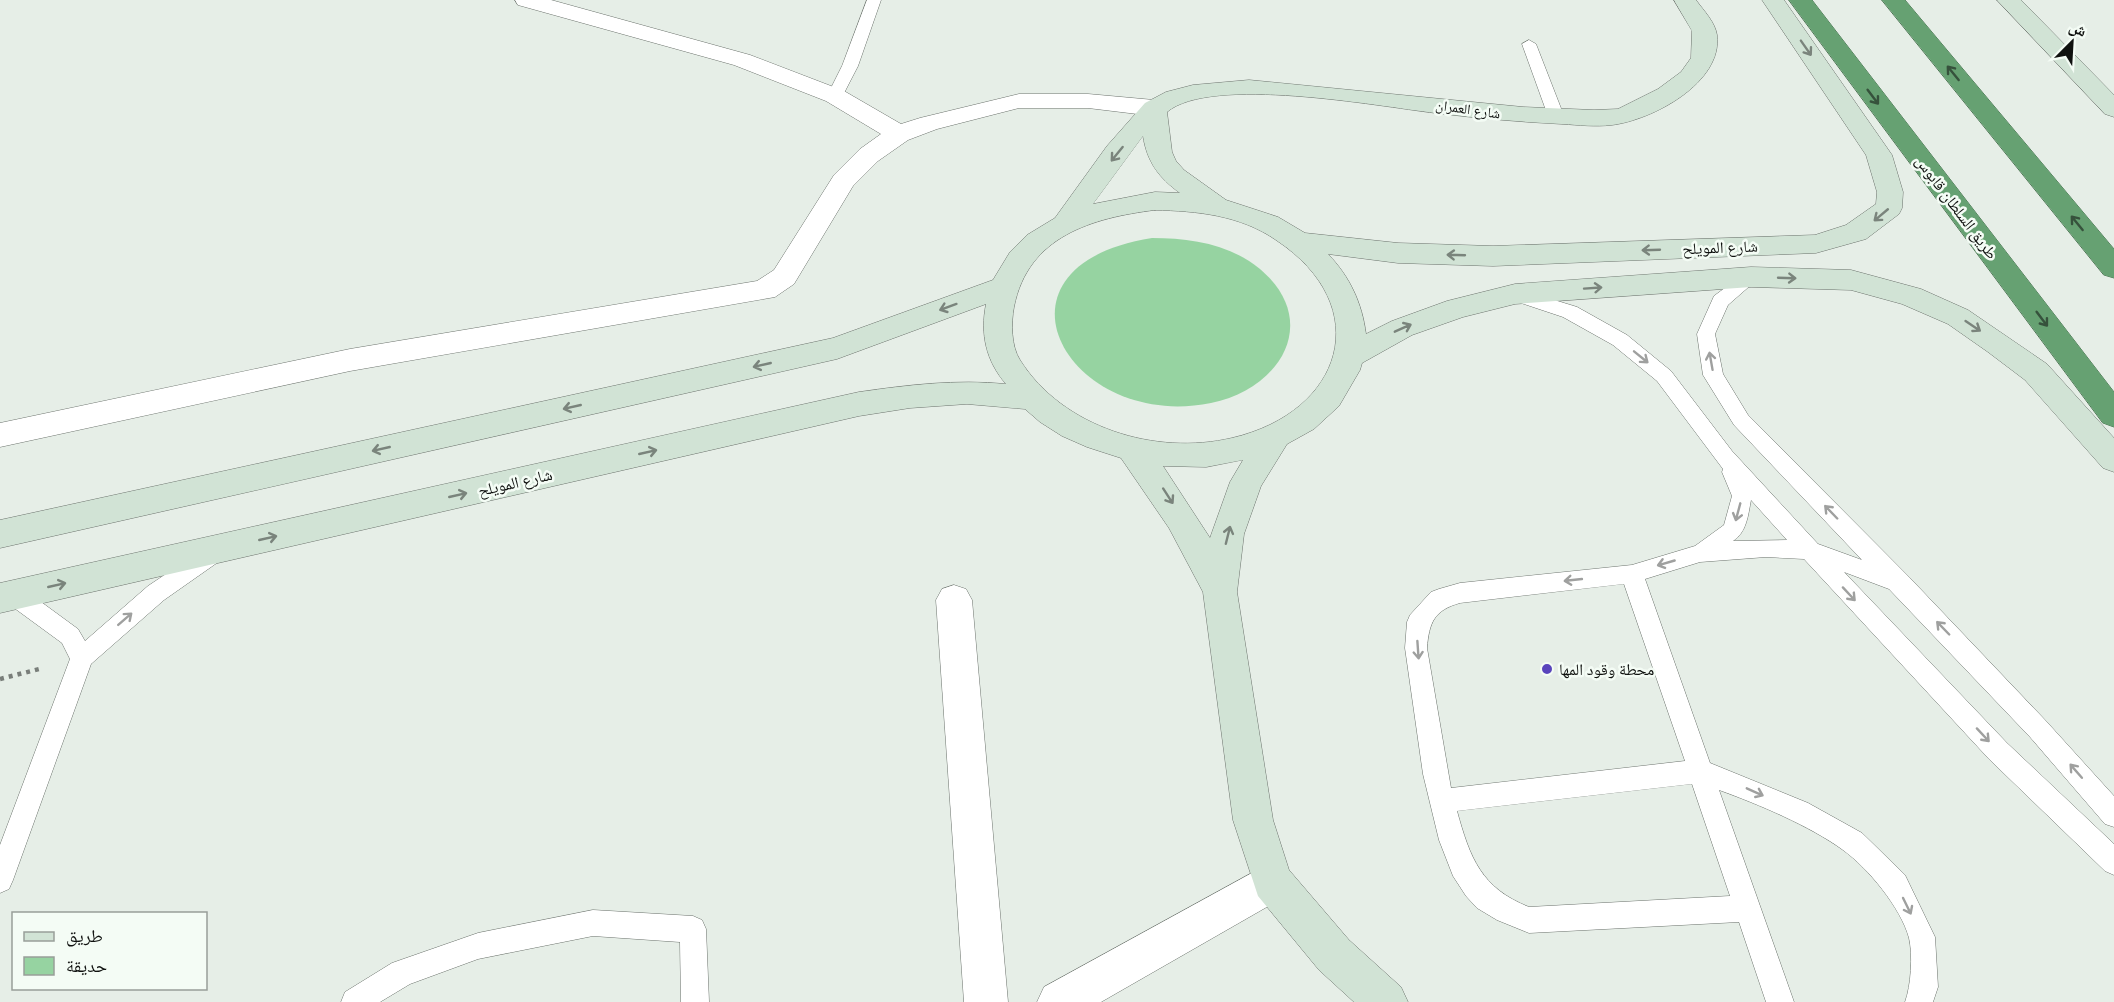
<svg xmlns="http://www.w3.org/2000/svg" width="2114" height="1002" font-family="'Public Sans','Noto Naskh Arabic',sans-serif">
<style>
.green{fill:#96d3a1}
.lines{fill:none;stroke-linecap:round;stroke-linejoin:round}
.lane-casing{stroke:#6c736d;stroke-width:1}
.street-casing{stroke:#6c736d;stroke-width:1}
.secondary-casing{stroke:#6c736d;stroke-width:1}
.highway-casing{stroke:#486f4f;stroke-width:1}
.path{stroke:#797e7a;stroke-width:4.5;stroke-dasharray:4 5;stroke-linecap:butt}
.lane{fill:#fff;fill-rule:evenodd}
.street{fill:#fff;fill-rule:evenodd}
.secondary{fill:#d1e3d5;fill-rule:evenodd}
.highway{fill:#66a172;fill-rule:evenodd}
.oneway{stroke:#7a847c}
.oneway2{stroke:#36523c}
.oneway3{stroke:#9fa09f}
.poi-dot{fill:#5944bc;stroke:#f4fcf5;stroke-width:2}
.labels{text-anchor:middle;stroke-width:5;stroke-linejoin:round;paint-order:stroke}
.far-street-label{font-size:14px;fill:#0f110f;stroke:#f4fcf5}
.street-label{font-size:16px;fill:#0f110f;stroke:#f4fcf5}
.poi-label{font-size:16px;fill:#0f110f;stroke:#f4fcf5;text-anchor:start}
</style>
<rect width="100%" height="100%" fill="#e6eee7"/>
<path class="green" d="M1152 238C1190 238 1230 244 1260 269 1322 322 1280 389 1211 403 1067 432 975 266 1152 238Z"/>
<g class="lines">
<defs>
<g id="lane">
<polygon points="867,0 881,0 858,66 841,99 829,99 827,96 842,66"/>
<polygon points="1529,40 1536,44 1564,116 1562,119 1556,121 1548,116 1522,44"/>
<path d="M1751 271 1757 273 1760 277 1728 305 1715 334 1723 374 1748 415 1909 577 2046 721 2114 796V827L2105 824 2030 737 1889 589 1844 572 2007 743 2114 844V875L2105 871 1989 759 1804 559 1766 557 1700 562 1645 579 1710 763 1808 803 1862 833 1905 875 1935 937 1938 987 1933 1002H1905C1911 986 1913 955 1909 938 1901 908 1868 868 1843 850 1810 826 1758 804 1719 790L1794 1002H1766L1739 922 1529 933 1497 920 1477 908 1466 896 1453 876 1439 840 1423 774 1405 648 1407 622 1410 615 1431 592 1439 589 1460 583 1632 565 1695 546 1724 525 1732 496 1722 472 1723 469 1657 381 1613 345 1563 317 1509 299 1506 294 1509 289 1515 288 1577 307 1627 335 1671 371 1732 451 1818 544 1862 560 1734 425 1703 375 1697 334 1714 296 1745 273ZM1751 500 1787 540 1733 541C1747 532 1748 515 1751 500ZM1624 584 1685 761 1451 788 1427 648C1429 623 1434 610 1460 603ZM1692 784 1730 896 1529 907C1481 888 1470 858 1457 811Z"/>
<polygon points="213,545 221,548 224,554 221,560 164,600 91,664 13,880 9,889 0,893 0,845 70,659 62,643 6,602 3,595 6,588 14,585 22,588 78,629 85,641 148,586 205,548"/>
<polygon points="593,910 693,916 702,920 706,929 709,1002 681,1002 680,942 593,936 478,959 410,984 380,1002 341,1002 345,992 392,963 478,933"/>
</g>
<g id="street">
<polygon points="515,0 551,0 750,55 844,91 901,124 920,118 1019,94 1088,94 1154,100 1163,103 1166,108 1163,113 1154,116 1088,108 1019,108 937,129 908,140 878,161 853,186 794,284 775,297 350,371 0,447 0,423 350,349 757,281 774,270 834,175 860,149 881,134 826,101 734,65 518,5"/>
<polygon points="954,585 966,589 972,600 1008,1002 964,1002 936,600 942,589"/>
<polygon points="1272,862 1286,868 1292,882 1286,896 1101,1002 1037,1002 1044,987"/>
</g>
<g id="secondary">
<path d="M1674 0H1696C1704 11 1715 22 1717 35 1723 83 1652 120 1612 125 1595 127 1579 125 1562 124 1519 122 1477 118 1435 113 1377 106 1211 75 1167 112L1172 152 1176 161 1184 170 1226 200 1278 217 1305 233 1398 243 1493 246 1815 235 1846 225 1876 204 1877 192 1866 155 1762 0H1784L1892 155 1903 192 1902 208 1899 214 1866 239 1816 253 1493 266 1398 263 1328 254C1350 277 1362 303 1366 334L1392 321 1447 301 1515 284 1751 267 1851 270 1921 289 1968 310 2047 364 2114 438V472L2103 468 2025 380 1988 352 1948 324 1902 304 1851 290 1751 287 1515 304 1463 317 1412 335 1362 363 1360 370 1339 406 1314 429 1287 444 1261 486 1244 534 1237 592 1273 820 1289 870 1349 940 1401 987 1408 1002H1354L1319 970 1258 896 1233 820 1203 592 1169 528 1121 458 1087 447 1062 436 1040 422 1025 409 967 404 910 408 859 416 0 613V583L859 392C908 385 956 379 1006 384 986 361 980 334 986 304L837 359 0 548V520L833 338 993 280 1010 252 1027 235 1055 218 1107 146 1145 103 1166 92 1193 85 1249 80 1523 107 1594 110 1618 109 1658 89 1681 72 1691 58 1692 31ZM1143 136C1147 162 1159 178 1180 193L1155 192 1093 204ZM1155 210C1197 211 1240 215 1276 240 1377 307 1343 412 1232 438 1156 456 1063 428 1020 360 1011 346 1011 323 1014 307 1028 236 1092 218 1155 210ZM1243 460 1230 482 1210 538 1163 466 1206 467Z"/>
<polygon points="1997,0 2021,0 2114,95 2114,117 2105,114"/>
</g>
<g id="highway">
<polygon points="1789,0 1812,0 2114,392 2114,427 2103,423"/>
<polygon points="1882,0 1905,0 2114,249 2114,278 2104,275"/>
</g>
</defs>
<use href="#lane" class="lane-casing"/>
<use href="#street" class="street-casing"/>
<use href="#secondary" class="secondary-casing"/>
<use href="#highway" class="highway-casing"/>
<polyline class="path" points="0,679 43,668"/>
<use href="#lane" class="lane"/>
<use href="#street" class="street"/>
<use href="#secondary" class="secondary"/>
<use href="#highway" class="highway"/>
</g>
<defs><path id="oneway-shaft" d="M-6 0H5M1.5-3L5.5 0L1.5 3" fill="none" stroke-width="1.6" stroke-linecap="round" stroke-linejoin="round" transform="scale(1.5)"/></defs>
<g class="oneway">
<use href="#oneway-shaft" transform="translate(1806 48) rotate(55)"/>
<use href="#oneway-shaft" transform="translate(1117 154) rotate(129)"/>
<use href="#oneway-shaft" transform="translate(1881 215) rotate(140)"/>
<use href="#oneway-shaft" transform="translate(1651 250) rotate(178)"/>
<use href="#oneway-shaft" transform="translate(1456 255) rotate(-178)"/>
<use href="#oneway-shaft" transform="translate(1787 278) rotate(2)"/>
<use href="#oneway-shaft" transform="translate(1593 288) rotate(-4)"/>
<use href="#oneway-shaft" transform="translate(948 307) rotate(160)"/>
<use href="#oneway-shaft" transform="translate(1973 326) rotate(34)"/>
<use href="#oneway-shaft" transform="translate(1403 328) rotate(-24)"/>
<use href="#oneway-shaft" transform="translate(762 365) rotate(167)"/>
<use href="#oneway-shaft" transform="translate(572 407) rotate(167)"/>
<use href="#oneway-shaft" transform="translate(381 449) rotate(167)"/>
<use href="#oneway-shaft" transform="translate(648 452) rotate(-13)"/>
<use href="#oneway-shaft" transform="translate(458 495) rotate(-13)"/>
<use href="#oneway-shaft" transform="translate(1168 496) rotate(57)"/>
<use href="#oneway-shaft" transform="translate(1228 535) rotate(-76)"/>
<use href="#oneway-shaft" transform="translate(268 538) rotate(-13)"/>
<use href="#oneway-shaft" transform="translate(57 585) rotate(-13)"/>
</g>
<g class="oneway2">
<use href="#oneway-shaft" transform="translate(1953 73) rotate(-129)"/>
<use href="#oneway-shaft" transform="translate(1873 97) rotate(53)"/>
<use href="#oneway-shaft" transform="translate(2077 223) rotate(-129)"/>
<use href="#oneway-shaft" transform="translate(2042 319) rotate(53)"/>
</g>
<g class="oneway3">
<use href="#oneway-shaft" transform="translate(1641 357) rotate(39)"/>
<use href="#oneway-shaft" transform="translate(1711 361) rotate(-100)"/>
<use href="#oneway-shaft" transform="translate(1738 512) rotate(105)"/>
<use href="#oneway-shaft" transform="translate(1831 512) rotate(-134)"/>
<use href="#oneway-shaft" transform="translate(1666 563) rotate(164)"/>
<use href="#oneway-shaft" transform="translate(1573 580) rotate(174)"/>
<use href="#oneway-shaft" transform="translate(1849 594) rotate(47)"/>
<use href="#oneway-shaft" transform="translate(125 619) rotate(-41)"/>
<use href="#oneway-shaft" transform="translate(1943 628) rotate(-134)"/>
<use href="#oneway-shaft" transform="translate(1418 650) rotate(86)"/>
<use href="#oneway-shaft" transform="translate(1983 735) rotate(47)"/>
<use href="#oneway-shaft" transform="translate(2076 771) rotate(-131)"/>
<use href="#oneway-shaft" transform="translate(1755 792) rotate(24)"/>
<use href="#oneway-shaft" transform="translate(1907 906) rotate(64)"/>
</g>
<circle class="poi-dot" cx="1547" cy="669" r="6"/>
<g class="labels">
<g class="far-street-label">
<text transform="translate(1468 109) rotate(8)" y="5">شارع العمران</text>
</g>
<g class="street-label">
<text transform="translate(1957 207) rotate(53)" y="6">طريق السلطان قابوس</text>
<text transform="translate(1720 247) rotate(-2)" y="6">شارع المويلح</text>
<text transform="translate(515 482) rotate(-13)" y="6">شارع المويلح</text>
</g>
<g class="poi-label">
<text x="1559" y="675">محطة وقود المها</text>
</g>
</g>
<rect x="12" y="912" width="195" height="78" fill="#f4fcf5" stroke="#989e99" stroke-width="1.5"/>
<rect x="24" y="932" width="30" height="9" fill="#d1e3d5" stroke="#989e99" stroke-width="1.5"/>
<text x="66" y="942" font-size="18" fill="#0f110f">طريق</text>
<rect x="24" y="957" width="30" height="18" fill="#96d3a1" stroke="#989e99" stroke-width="1.5"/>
<text x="66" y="972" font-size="18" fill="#0f110f">حديقة</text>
<g transform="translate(2072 42) rotate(24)" stroke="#f4fcf5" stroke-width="4.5" paint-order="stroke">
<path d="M0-4.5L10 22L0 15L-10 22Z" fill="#0f110f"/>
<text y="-9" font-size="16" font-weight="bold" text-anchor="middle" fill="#0f110f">ش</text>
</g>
</svg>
